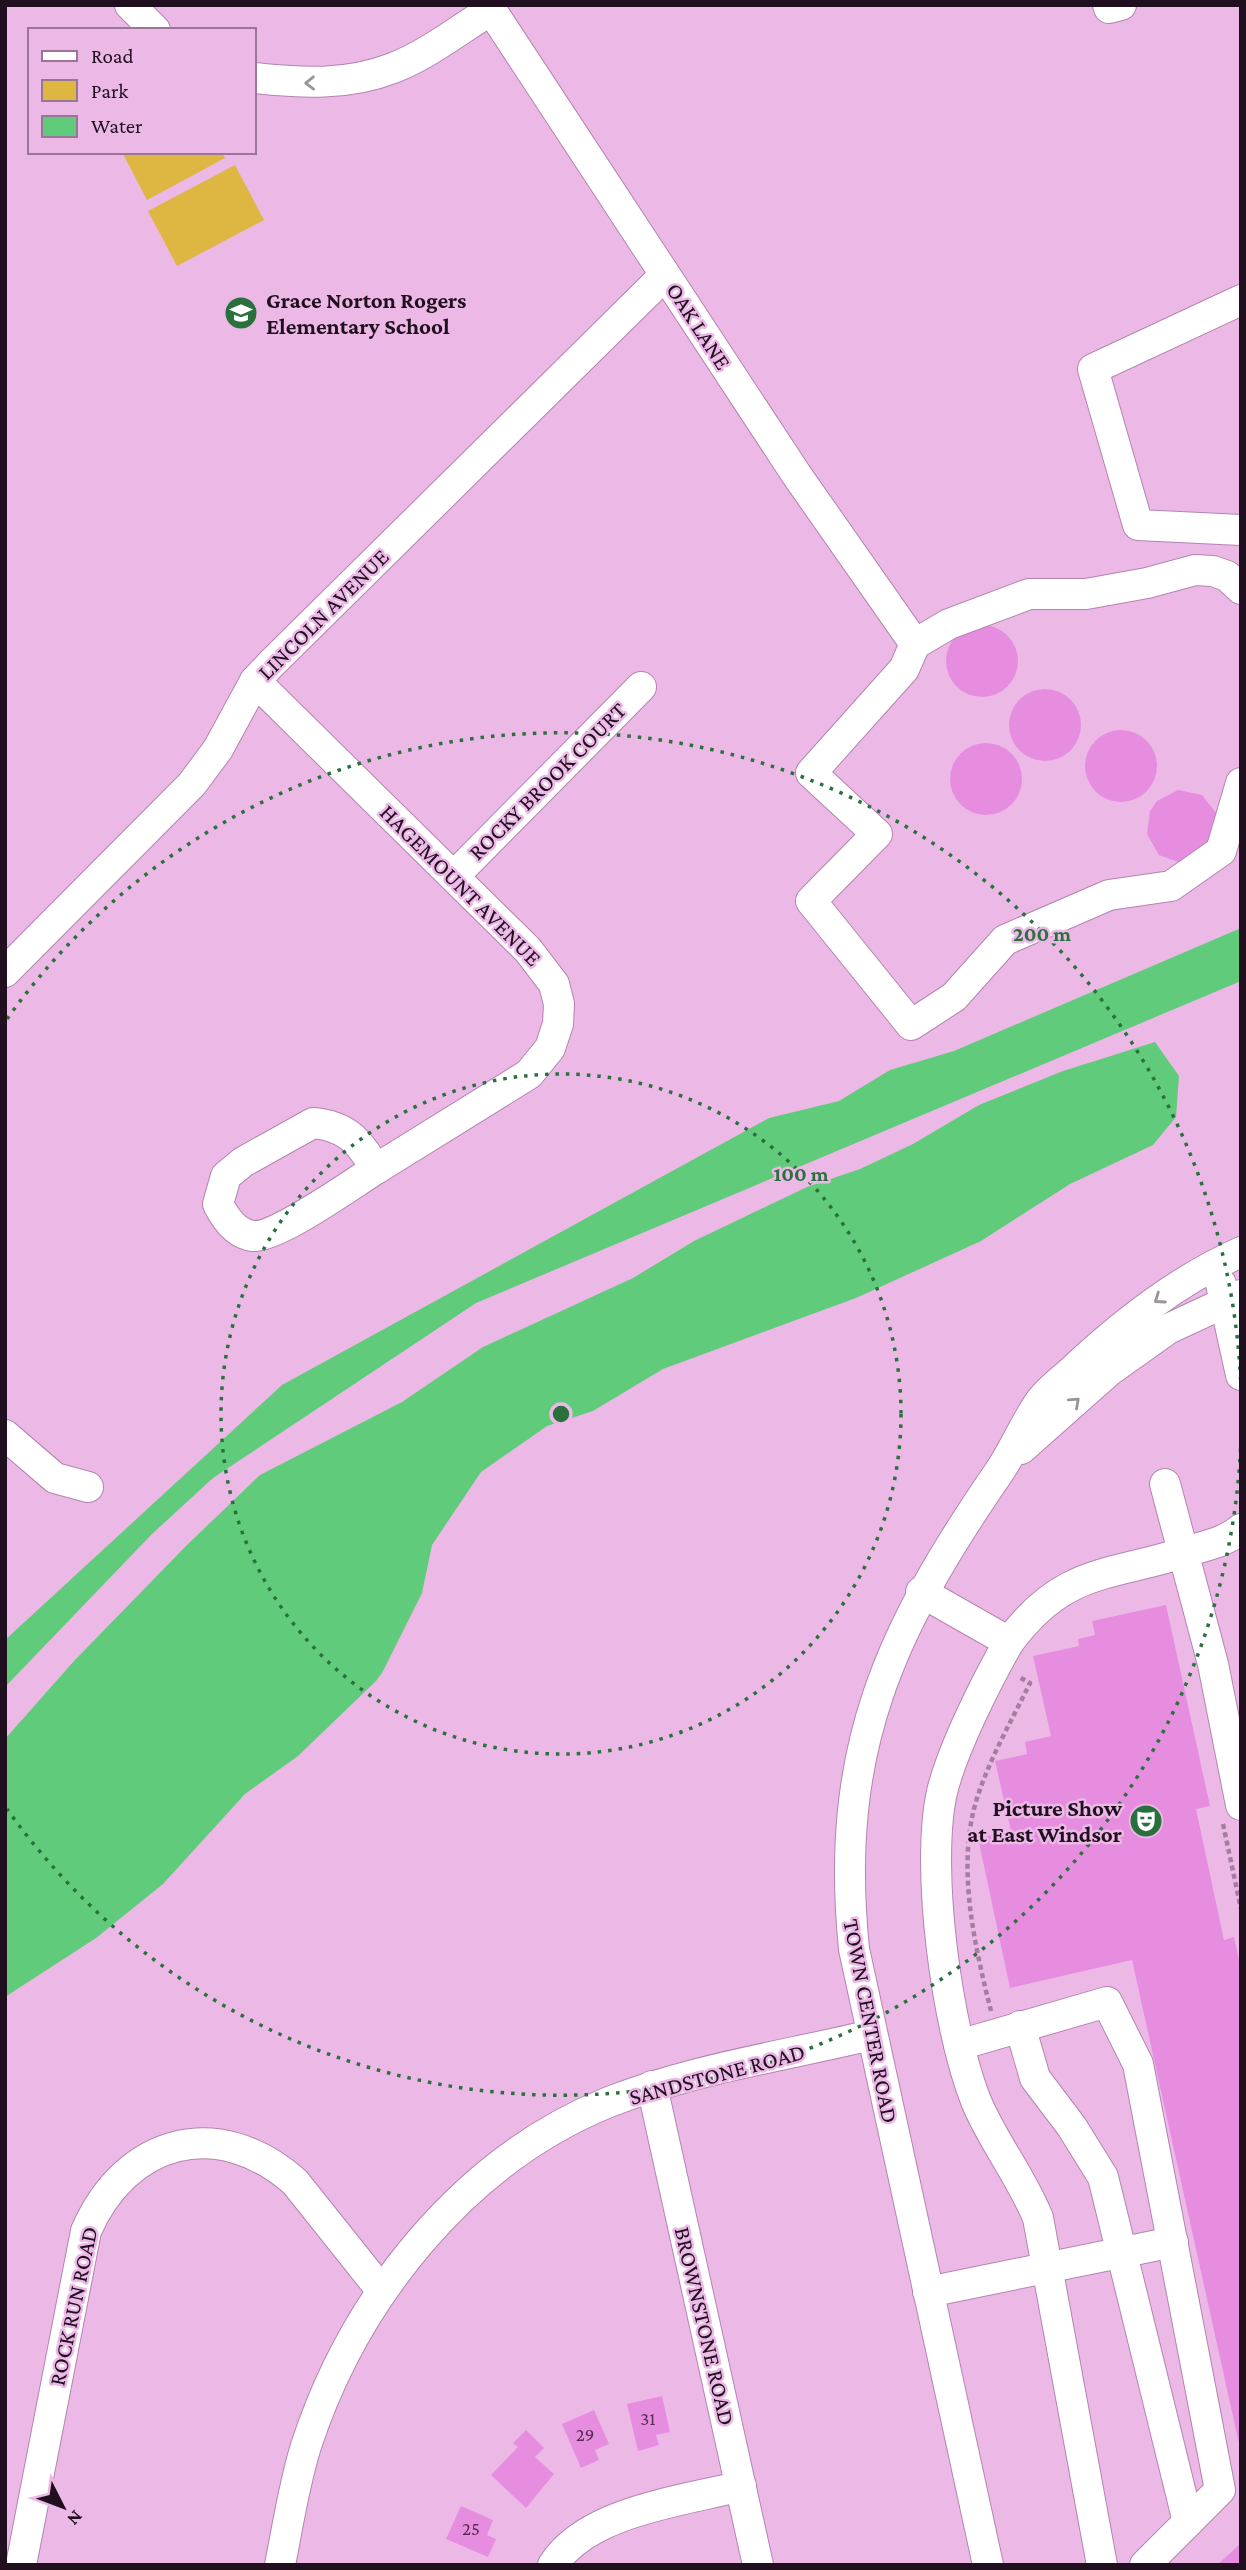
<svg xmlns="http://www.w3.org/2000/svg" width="1246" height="2570" font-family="'Crimson Pro',serif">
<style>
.green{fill:#deb743}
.water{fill:#60cb7a}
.building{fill:#e78de0}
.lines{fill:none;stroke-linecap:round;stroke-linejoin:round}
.minor-casing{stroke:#b484b0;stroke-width:32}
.path{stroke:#a47da0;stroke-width:4.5;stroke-dasharray:5 3.5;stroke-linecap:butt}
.minor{stroke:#fff;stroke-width:30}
.oneway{stroke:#9b939a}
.ring{fill:none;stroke:#2a703d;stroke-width:3.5;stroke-dasharray:3.5 7}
.labels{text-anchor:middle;stroke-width:5;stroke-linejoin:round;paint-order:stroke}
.number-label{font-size:19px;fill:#522e4f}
.poi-label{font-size:23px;font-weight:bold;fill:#200f1f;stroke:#ecb9e7;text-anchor:start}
.street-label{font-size:23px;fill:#200f1f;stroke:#ecb9e7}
.centre{fill:#2a703d;stroke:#ecb9e7;stroke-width:3.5}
.ring-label{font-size:21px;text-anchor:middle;font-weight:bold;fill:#2a703d;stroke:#ecb9e7;stroke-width:5;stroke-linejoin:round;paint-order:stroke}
</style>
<rect width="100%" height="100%" fill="#ecb9e7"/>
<g class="green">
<polygon points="127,152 222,152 225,158 147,200 123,154"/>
<polygon points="235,165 264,220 177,266 148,211"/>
</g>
<g class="water">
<polygon points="1241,928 1241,981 476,1303 213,1478 152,1534 5,1687 5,1640 282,1385 769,1118 839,1101 890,1070 954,1051"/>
<polygon points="1155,1042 1179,1076 1176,1117 1153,1145 1070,1184 981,1241 856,1298 663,1369 593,1411 547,1426 481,1472 432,1545 422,1593 382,1673 376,1681 298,1756 245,1794 163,1884 96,1938 5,1997 5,1739 74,1661 186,1546 260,1475 402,1402 483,1347 633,1278 694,1241 807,1187 860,1169 913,1144 979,1105 1063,1071"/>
</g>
<g class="building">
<circle cx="982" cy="661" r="36"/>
<circle cx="1045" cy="725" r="36"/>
<circle cx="1121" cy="766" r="36"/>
<circle cx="986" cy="779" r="36"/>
<polygon points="1178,790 1202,795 1217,814 1218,837 1181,863 1159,855 1147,834 1150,811 1157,801"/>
<polygon points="1166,1605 1210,1806 1196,1809 1224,1940 1234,1937 1241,1969 1240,2448 1132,1960 1010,1988 978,1838 1011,1831 995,1761 1027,1754 1025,1742 1051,1736 1033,1656 1079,1646 1078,1639 1095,1635 1092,1621"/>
<polygon points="662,2396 670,2432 656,2435 659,2445 638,2451 627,2404"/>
<polygon points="594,2410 609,2444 595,2450 599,2460 581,2468 562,2424"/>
<polygon points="526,2430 544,2448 535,2457 554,2474 526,2508 491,2475 518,2447 513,2443"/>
<polygon points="461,2506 493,2520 487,2535 496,2539 488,2557 446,2539"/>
<polygon points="1241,2543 1241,2565 1217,2565"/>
</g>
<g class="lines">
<defs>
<g id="minor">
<polyline points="130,5 155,30"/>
<polyline points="488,5 796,474 915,644"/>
<polyline points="1108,5 1109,8 1121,5"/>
<path d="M254 78C301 83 347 86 393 68 427 55 460 29 491 10"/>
<polyline points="1241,300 1093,369 1138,525 1241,530"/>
<polyline points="1241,589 1227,576 1213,571 1195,570 1147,583 1086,594 1029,594 949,624 915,644 904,669 811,773 877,834 811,901 911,1025 954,997 1005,940 1109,895 1171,886 1221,851 1241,783"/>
<polyline points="255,681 528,950 554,984 559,1004 558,1024 550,1048 529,1074 376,1169"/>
<polyline points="454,876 641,687"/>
<polyline points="5,972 192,784 218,749 255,681 271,664 665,275"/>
<path d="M313 1123C347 1126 359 1141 376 1169 353 1183 277 1238 253 1236 236 1234 225 1218 218 1204L226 1176 243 1162Z"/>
<polyline points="1221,1284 1241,1375"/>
<polyline points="5,1435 55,1478 88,1487"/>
<polyline points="1021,1449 1109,1371 1168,1329 1241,1295"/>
<polyline points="1165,1484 1213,1664 1241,1805"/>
<path d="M921 1592 1009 1642C1065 1566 1112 1577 1192 1550 1209 1545 1227 1541 1241 1529"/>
<path d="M1009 1642C987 1680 952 1750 942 1792 925 1868 947 2028 976 2101 993 2142 1021 2176 1038 2218L1102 2565"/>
<polyline points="1020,2026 1035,2078 1072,2127 1103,2177 1188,2522"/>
<polyline points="959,2045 1107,2002 1138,2064 1220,2490 1145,2565"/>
<polyline points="652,2086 758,2565"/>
<polyline points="928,2292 1173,2242"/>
<path d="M21 2565 86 2231C126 2139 218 2114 295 2182L382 2291"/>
<path d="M280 2565C288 2525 294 2484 306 2446 354 2299 463 2161 609 2102 693 2069 784 2056 871 2035"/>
<path d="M553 2565C587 2511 683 2501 741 2486"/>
<path d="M988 2565 854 1949C834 1750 889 1632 999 1472 1014 1450 1024 1425 1039 1403 1047 1391 1062 1380 1073 1370 1122 1324 1178 1280 1241 1252"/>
</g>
</defs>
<use href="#minor" class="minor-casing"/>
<g class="path">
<polyline points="1223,1824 1241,1909"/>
<path d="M991 2011C975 1947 957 1871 975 1805 987 1763 1011 1722 1030 1683L1019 1677"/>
</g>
<use href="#minor" class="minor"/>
</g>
<defs><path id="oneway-chevron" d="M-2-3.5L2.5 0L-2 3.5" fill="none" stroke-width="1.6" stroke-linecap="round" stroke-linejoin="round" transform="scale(1.75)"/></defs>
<g class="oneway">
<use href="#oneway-chevron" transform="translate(310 83) rotate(179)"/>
<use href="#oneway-chevron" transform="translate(1159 1299) rotate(145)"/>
<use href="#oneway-chevron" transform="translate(1075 1402) rotate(-42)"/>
</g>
<g class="ring">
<circle cx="561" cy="1414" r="340"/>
<path d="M1241 1438A680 680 0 0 1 7 1809M7 1019A680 680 0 0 1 1241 1390"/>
</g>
<defs>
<symbol id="school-disc" viewBox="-11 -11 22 22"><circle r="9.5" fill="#2a703d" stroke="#ecb9e7"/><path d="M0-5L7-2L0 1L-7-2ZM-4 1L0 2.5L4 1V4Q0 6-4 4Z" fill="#fff"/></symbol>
<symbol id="theatre-disc" viewBox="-11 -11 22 22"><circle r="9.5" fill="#2a703d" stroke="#ecb9e7"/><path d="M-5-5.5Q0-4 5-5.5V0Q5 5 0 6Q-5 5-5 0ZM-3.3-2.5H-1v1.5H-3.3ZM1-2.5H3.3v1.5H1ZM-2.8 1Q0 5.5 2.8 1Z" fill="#fff"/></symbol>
</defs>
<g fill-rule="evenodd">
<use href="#school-disc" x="222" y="294" width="38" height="38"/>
<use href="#theatre-disc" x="1127" y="1802" width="38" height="38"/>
</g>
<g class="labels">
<g class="number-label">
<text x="648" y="2425">31</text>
<text x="585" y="2441">29</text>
<text x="471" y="2535">25</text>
</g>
<g class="poi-label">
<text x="266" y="308">Grace Norton Rogers<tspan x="266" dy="26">Elementary School</tspan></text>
<text x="1122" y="1816" text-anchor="end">Picture Show<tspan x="1122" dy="26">at East Windsor</tspan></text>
</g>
<g class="street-label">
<text transform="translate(699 326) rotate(57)" y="8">OAK LANE</text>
<text transform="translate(323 614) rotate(-45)" y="8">LINCOLN AVENUE</text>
<text transform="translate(547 781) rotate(-45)" y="8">ROCKY BROOK COURT</text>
<text transform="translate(461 885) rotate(45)" y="8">HAGEMOUNT AVENUE</text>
<text transform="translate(871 2021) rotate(79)" y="8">TOWN CENTER ROAD</text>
<text transform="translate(717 2074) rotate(-15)" y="8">SANDSTONE ROAD</text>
<text transform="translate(73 2306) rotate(-78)" y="8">ROCK RUN ROAD</text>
<text transform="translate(705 2326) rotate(77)" y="8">BROWNSTONE ROAD</text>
</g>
</g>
<circle cx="561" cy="1414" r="10" class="centre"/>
<g class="ring-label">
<text x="1042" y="941">200 m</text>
<text x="801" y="1181">100 m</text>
</g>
<rect width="1246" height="2570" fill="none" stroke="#200f1f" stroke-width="14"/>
<rect x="28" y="28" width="228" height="126" fill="#ecb9e7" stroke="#9a7597" stroke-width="2"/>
<rect x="42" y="51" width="35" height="10" fill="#ffffff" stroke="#9a7597" stroke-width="2"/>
<text x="91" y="63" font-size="21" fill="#200f1f">Road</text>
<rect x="42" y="80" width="35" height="21" fill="#deb743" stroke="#9a7597" stroke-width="2"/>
<text x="91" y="98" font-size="21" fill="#200f1f">Park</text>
<rect x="42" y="116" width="35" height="21" fill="#60cb7a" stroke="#9a7597" stroke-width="2"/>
<text x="91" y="133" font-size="21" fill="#200f1f">Water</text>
<g transform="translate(63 2507) rotate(132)" stroke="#ecb9e7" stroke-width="5" paint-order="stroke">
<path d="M0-5L12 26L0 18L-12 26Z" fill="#200f1f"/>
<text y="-10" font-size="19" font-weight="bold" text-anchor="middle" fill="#200f1f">N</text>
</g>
</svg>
